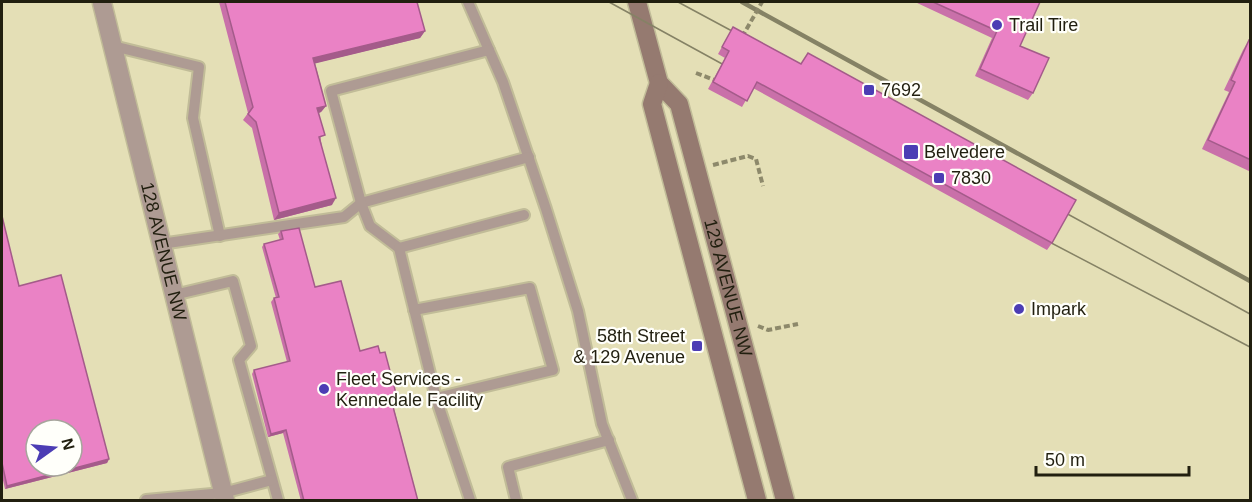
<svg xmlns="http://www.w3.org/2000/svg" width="1252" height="502" font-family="Arial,sans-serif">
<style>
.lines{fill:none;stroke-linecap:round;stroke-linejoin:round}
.lane-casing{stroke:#c1bc98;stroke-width:14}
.street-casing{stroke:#c1bc98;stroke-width:21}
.secondary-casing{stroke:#c1bc98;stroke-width:21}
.path{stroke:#8d896b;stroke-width:4;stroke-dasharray:6 3;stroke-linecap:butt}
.lane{stroke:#ae9b93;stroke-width:10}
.street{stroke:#ae9b93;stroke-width:18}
.secondary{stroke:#957a70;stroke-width:18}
.tram{stroke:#858265;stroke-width:1.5}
.rail{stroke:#858265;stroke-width:4.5}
.path-bridge{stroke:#8d896b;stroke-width:4;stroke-dasharray:6 3;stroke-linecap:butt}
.wall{fill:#c970a9}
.shaded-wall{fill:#a45b8a}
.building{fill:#ea82c5;stroke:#a45b8a;stroke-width:1.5;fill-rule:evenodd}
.poi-dot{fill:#4c3db4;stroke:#fffffa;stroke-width:2}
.labels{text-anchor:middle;stroke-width:4.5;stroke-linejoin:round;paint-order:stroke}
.poi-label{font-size:18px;fill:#211f0f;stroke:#fffffa;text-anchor:start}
.street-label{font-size:18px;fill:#211f0f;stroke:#fffffa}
</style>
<rect width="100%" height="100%" fill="#e4dfb6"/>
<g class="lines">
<defs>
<g id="lane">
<polyline points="468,2 503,82 546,209 578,311 602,424 632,500"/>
<polyline points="113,46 199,67 193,118 220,236"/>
<polyline points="161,244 344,217 361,203 529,157"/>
<polyline points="399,248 370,226 361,203 331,91 489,50"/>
<polyline points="174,295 233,281 251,346 239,360 278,500"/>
<polyline points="414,310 530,288 553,370 436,398"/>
<polyline points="146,500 223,493 272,480"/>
<polyline points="470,500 436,398 399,248 524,215"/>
<polyline points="516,500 508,467 609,440"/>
</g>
<g id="street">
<path id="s1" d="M102 3 225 500"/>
</g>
<g id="secondary">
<path id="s2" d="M637 2 659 83 679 104 785 500"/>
<polyline points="659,83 652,104 757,500"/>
</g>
</defs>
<use href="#lane" class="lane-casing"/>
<use href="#street" class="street-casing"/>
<use href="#secondary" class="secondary-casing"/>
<g class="path">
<polyline points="696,73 717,81"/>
<polyline points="713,165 748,156 756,159 763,186"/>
<polyline points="758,326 768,330 798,324"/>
</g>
<use href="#lane" class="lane"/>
<use href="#street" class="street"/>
<use href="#secondary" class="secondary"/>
<g class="tram">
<polyline points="609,2 735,71"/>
<polyline points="678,2 745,38"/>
<polyline points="1053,206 1250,314"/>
<polyline points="1038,236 1250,347"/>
</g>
<polyline class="rail" points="742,2 1250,281"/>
<polyline class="path-bridge" points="742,37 762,2"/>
</g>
<g class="wall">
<polygon points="219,2 417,2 425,31 420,38 315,63 326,106 321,112 319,113 321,141 332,205 274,220 252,128 243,120 248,113"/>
<polygon points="915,2 1040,2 1020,46 1033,93 1028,100 975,76 992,38"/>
<polygon points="733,27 801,64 808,53 1052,243 1047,250 753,88 742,107 708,89 725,58 718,54"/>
<polygon points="1249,40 1251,41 1251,172 1202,149 1229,92 1224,90 1243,50"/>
<polygon points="2,216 19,286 109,459 107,463 5,489 2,476"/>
<polygon points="281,231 315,287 360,351 396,404 393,405 418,501 301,501 283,433 268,437 252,374 254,370 287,362 271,302 274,298 276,298 262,247 264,244 280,240 278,234"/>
</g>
<g class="shaded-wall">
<polygon points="425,31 420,38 309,65 313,58"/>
<polygon points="326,106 321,112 313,115 317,108"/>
<polygon points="336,198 332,205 274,220 279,213"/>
<polygon points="286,430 283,433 268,437 271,434"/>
<polygon points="109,459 107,463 5,489 7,486"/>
</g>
<g class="building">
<polygon points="225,2 417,2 425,31 313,58 326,106 317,108 325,135 319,137 336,198 279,213 256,122 248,114 253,107"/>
<polygon points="933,2 1040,2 1020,46 1049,58 1033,93 980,69 997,31"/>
<polygon points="733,27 801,64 808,53 1076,200 1052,243 757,82 747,101 713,82 729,51 722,47"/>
<polygon points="1249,40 1251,41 1251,160 1208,140 1235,82 1231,80"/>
<path d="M2 216 19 286 61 275 109 459 7 486 2 463ZM36 430H72V466H36Z"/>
<polygon points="299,228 315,287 341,281 360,351 378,346 380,353 385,352 398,401 392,403 418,501 304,501 286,430 271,434 254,370 290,361 274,298 279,297 264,244 283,239 281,231"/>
</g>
<g class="poi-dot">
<circle cx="997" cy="25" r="6"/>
<rect x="863" y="84" width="12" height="12" rx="3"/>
<rect x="903" y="144" width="16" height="16" rx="3"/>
<rect x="933" y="172" width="12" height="12" rx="3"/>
<circle cx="1019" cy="309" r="6"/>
<rect x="691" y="340" width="12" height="12" rx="3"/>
<circle cx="324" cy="389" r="6"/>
</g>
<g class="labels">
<g class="poi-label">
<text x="1009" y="31">Trail Tire</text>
<text x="881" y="96">7692</text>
<text x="924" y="158">Belvedere</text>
<text x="951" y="184">7830</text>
<text x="1031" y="315">Impark</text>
<text x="685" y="342" text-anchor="end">58th Street<tspan x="685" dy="21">&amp; 129 Avenue</tspan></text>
<text x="336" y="385">Fleet Services -<tspan x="336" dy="21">Kennedale Facility</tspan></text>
</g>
<g class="street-label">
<text dy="6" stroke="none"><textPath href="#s1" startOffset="256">128 AVENUE NW</textPath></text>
<text dy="6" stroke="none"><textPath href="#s2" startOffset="303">129 AVENUE NW</textPath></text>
</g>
</g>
<rect width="1252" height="502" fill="none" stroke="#211f0f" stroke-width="6"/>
<g transform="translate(54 448) rotate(75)"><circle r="28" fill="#fffffa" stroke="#a6a59c" stroke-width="1.5"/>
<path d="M0-4.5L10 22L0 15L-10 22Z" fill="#4c3db4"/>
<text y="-9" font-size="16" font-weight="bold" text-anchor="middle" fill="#211f0f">N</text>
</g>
<path d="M1036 466v9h153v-9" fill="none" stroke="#211f0f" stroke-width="3"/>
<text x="1045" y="466" font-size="18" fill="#211f0f" stroke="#fffffa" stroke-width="4.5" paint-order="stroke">50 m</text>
</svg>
